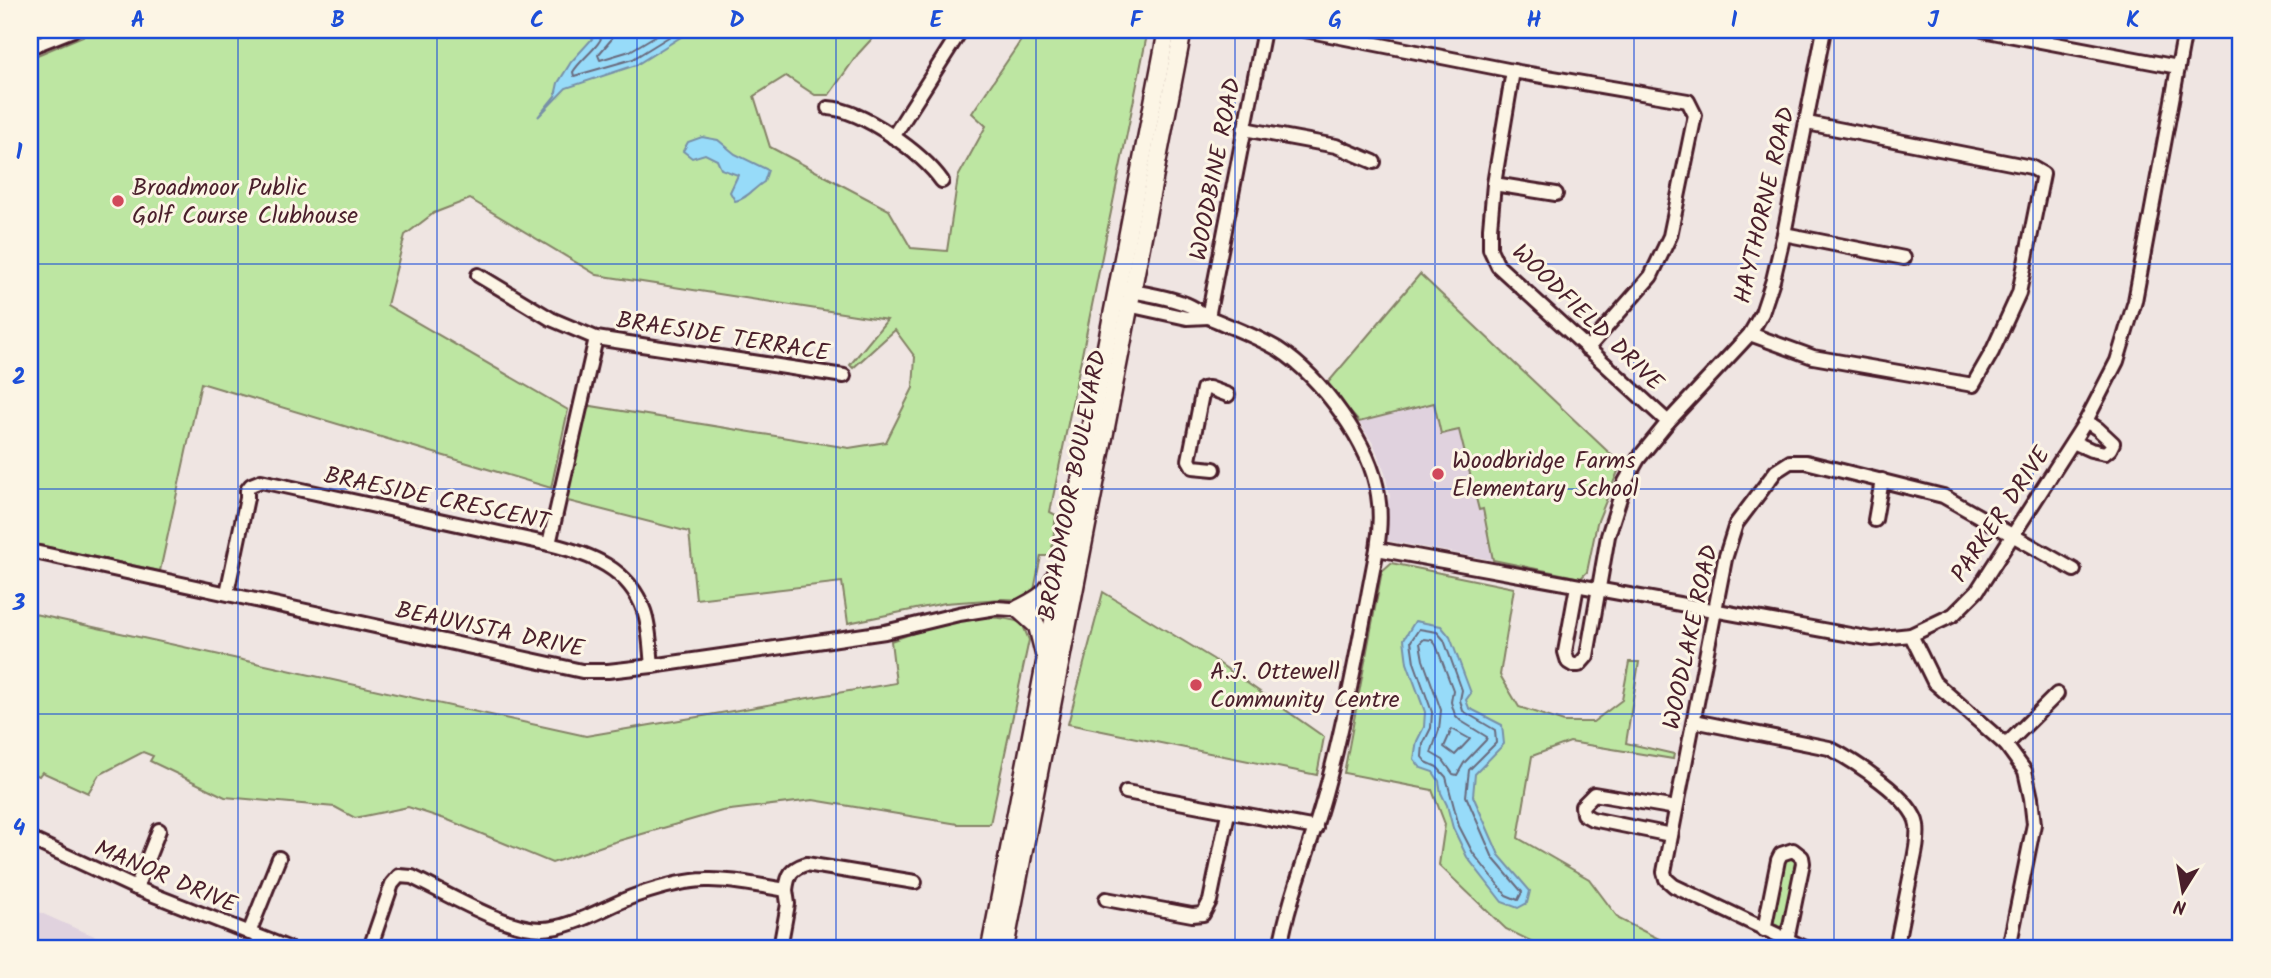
<svg xmlns="http://www.w3.org/2000/svg" width="2271" height="978" font-family="Kalam,sans-serif">
<style>
.built{fill:#e0d2de}
.green{fill:#bde6a2;stroke:#848266;stroke-width:2}
.water{fill:#97dbf9;stroke:#7890a7;stroke-width:2}
.lines{fill:none;stroke-linecap:round;stroke-linejoin:round}
.shore{stroke:#696a7d;stroke-width:2}
.minor-casing{stroke:#4a1f2b;stroke-width:18}
.major-casing{stroke:#4a1f2b;stroke-width:21}
.minor{stroke:#fcf5e5;stroke-width:12}
.major{stroke:#fcf5e5;stroke-width:16}
.grid{fill:none;stroke:#1d4ed8;stroke-width:2;stroke-opacity:0.55}
.poi-dot{fill:#d1495b;stroke:#fcf5e5;stroke-width:2.5}
.labels{text-anchor:middle;stroke-width:6;stroke-linejoin:round;paint-order:stroke}
.street-label{font-size:24px;fill:#4a1f2b;stroke:#fcf5e5}
.poi-label{font-size:24px;fill:#4a1f2b;stroke:#fcf5e5;text-anchor:start}
.neatline{fill:none;stroke:#1d4ed8;stroke-width:2.5}
.grid-label{font-size:23px;text-anchor:middle;font-weight:bold;fill:#1d4ed8}
</style>
<rect width="100%" height="100%" fill="#efe5e2"/>
<filter id="ink" filterUnits="userSpaceOnUse"><feTurbulence type="fractalNoise" baseFrequency=".0143" numOctaves="2"/><feDisplacementMap in="SourceGraphic" scale="14" xChannelSelector="R" yChannelSelector="G"/><feConvolveMatrix kernelMatrix="1 2 1 2 8 2 1 2 1" color-interpolation-filters="sRGB"/></filter>
<g filter="url(#ink)">
<g class="built">
<polygon points="1434,402 1459,430 1479,509 1483,509 1493,560 1389,541 1386,538 1386,505 1390,497 1385,473 1374,445 1359,422"/>
<polygon points="30,908 77,929 126,948 30,948"/>
</g>
<g class="green">
<polygon points="97,30 880,30 858,54 829,95 815,95 786,76 754,96 770,147 889,210 911,248 947,251 958,177 986,126 972,113 1028,30 1148,30 1050,512 1056,515 1051,556 1041,556 1032,600 1002,599 945,603 848,623 842,582 696,599 689,532 564,500 585,405 849,448 886,442 913,388 915,357 895,330 853,368 850,365 887,320 597,275 470,199 434,213 405,235 387,305 568,410 551,488 201,383 160,571 30,543 30,58"/>
<polygon points="1420,274 1621,464 1597,523 1587,572 1581,578 1493,560 1483,509 1479,510 1459,430 1441,434 1434,403 1359,422 1326,385"/>
<polygon points="1391,563 1514,588 1500,675 1519,707 1564,722 1593,722 1622,700 1629,662 1639,662 1626,743 1674,754 1673,759 1570,742 1532,756 1518,838 1589,879 1619,919 1677,948 1545,948 1506,929 1439,865 1445,824 1432,790 1344,773 1382,571"/>
<polygon points="1103,592 1213,659 1324,737 1317,775 1068,724"/>
<path d="M30 613 586 736 896 683 891 641C930 627 981 608 1022 623L1029 640 990 824H958L813 800 722 811 611 843 552 863 448 820 408 807 355 818 335 807 225 797 150 761 153 756 143 752 99 775 88 793 42 772 39 776 30 772Z"/>
<polygon points="1788,858 1794,860 1796,864 1784,925 1779,927 1773,922 1785,861"/>
</g>
<g class="water">
<polygon points="600,30 692,30 636,65 566,88 538,117 555,96 558,83 571,62"/>
<path d="M702 137 718 140 735 154 768 170 764 182C754 188 747 199 735 201L730 192 738 175 721 169 717 160 705 154 692 158 683 151 688 142Z"/>
<polygon points="1415,621 1441,626 1450,637 1471,693 1466,700 1469,708 1502,725 1504,744 1475,774 1473,796 1499,855 1530,891 1527,903 1518,908 1502,902 1467,857 1453,828 1447,805 1441,793 1439,781 1433,772 1421,768 1414,759 1417,741 1424,727 1425,712 1407,663 1404,639"/>
</g>
<g class="lines">
<g class="shore">
<path d="M604 30C602 46 581 58 573 72L574 76 633 59 680 30"/>
<polyline points="613,30 611,40 598,55 600,60 630,51 665,30"/>
<polygon points="1419,629 1437,632 1444,640 1462,690 1460,700 1463,711 1495,730 1496,743 1469,770 1466,796 1493,858 1522,892 1518,900 1506,895 1473,853 1459,826 1446,777 1437,767 1426,762 1422,757 1423,744 1431,728 1432,712 1414,662 1411,641"/>
<polygon points="1424,639 1432,640 1436,645 1453,690 1451,702 1455,715 1461,721 1487,737 1486,740 1464,763 1457,775 1453,774 1443,760 1431,753 1439,730 1441,710 1423,660 1420,643"/>
<polygon points="1452,729 1470,739 1455,755 1444,747"/>
</g>
<defs>
<g id="minor">
<polyline points="1305,30 1513,71 1688,101 1695,115 1670,236 1651,276 1587,349"/>
<polyline points="1982,30 2178,67"/>
<polyline points="30,47 73,30"/>
<polyline points="1513,71 1494,184 1490,228 1490,249 1498,266 1668,422"/>
<path d="M828 108C863 110 922 153 942 181"/>
<polyline points="1244,129 1336,146 1374,162"/>
<polyline points="893,137 961,30"/>
<polyline points="1494,184 1556,194"/>
<polyline points="1784,234 1904,258"/>
<polyline points="478,275 551,319 596,338 844,376"/>
<path d="M1125 290C1144 293 1175 298 1192 307 1198 310 1204 315 1210 318 1234 328 1256 336 1278 349 1321 377 1371 444 1378 495 1381 513 1380 531 1377 549 1361 631 1347 714 1325 794 1311 846 1289 896 1280 948"/>
<polyline points="1123,304 1187,318 1208,317"/>
<polyline points="1208,317 1264,30"/>
<polyline points="1750,334 1813,357 1973,385 1992,352 2019,293 2043,174 2031,167 1807,123"/>
<polyline points="2073,442 2091,450 2105,453 2110,449 2113,443 2098,429 2086,421"/>
<polyline points="1214,469 1193,467 1189,460 1203,389 1209,388 1228,395"/>
<polyline points="1875,520 1882,480"/>
<polyline points="549,544 596,338"/>
<polyline points="1377,549 1872,639 1911,635 1953,615 1977,591 2086,421 2117,361 2135,301 2185,30"/>
<polyline points="30,551 582,671 608,671 652,666 885,632 959,614 996,608 1027,610 1062,615"/>
<polyline points="1577,586 1565,652 1568,662 1573,665 1579,665 1587,656 1608,536 1625,482 1638,459 1668,422 1750,334 1762,313 1773,280 1784,234 1824,30"/>
<path d="M227 593 247 498V490L251 485 261 481 549 544C590 554 629 568 644 611 650 628 650 648 652 666"/>
<polyline points="1911,635 1934,682 2006,745 2025,771 2031,798 2034,824 2009,948"/>
<path d="M1694 721 1829 748C1852 760 1913 798 1917 825 1919 840 1914 859 1911 873 1906 898 1901 923 1896 948"/>
<polyline points="2006,745 2057,694"/>
<polyline points="1126,792 1316,828"/>
<polyline points="1671,835 1592,819 1583,814 1582,806 1594,794 1676,808"/>
<polyline points="30,839 136,888 288,948"/>
<polyline points="136,888 159,830"/>
<path d="M786 890C788 874 791 869 806 864L915 882"/>
<polyline points="1106,899 1192,915 1203,914 1210,901 1228,813"/>
<polyline points="1764,930 1778,860 1781,854 1793,850 1802,857 1803,863 1787,940"/>
<polyline points="249,933 279,858"/>
<path d="M370 948 392 884 399 876 412 877C446 893 505 929 541 929 573 929 607 905 637 895 658 888 684 880 706 880 732 879 759 886 786 890L788 904 780 948"/>
<polyline points="1805,948 1674,886 1666,879 1664,872 1725,559 1736,524 1776,471 1790,462 1806,462 1943,496 2074,570"/>
</g>
<g id="major">
<path d="M1044 654 1037 626 1018 609C1039 598 1047 595 1057 572"/>
<polyline points="990,948 1167,30"/>
<polyline points="1005,948 1183,30"/>
</g>
</defs>
<use href="#minor" class="minor-casing"/>
<use href="#major" class="major-casing"/>
<use href="#minor" class="minor"/>
<use href="#major" class="major"/>
</g>
</g>
<path class="grid" d="M238 30V948M437 30V948M637 30V948M836 30V948M1036 30V948M1235 30V948M1435 30V948M1634 30V948M1834 30V948M2033 30V948M30 264H2241M30 489H2241M30 714H2241"/>
<g class="poi-dot">
<circle cx="118" cy="201" r="7"/>
<circle cx="1438" cy="474" r="7"/>
<circle cx="1196" cy="685" r="7"/>
</g>
<g class="labels">
<g class="street-label">
<text transform="translate(1215 169) rotate(-79)" y="8">WOODBINE ROAD</text>
<text transform="translate(1764 205) rotate(-77)" y="8">HAYTHORNE ROAD</text>
<text transform="translate(1588 317) rotate(44)" y="8">WOODFIELD DRIVE</text>
<text transform="translate(723 336) rotate(9)" y="8">BRAESIDE TERRACE</text>
<text transform="translate(1072 485) rotate(-79)" y="8">BROADMOOR BOULEVARD</text>
<text transform="translate(437 498) rotate(12)" y="8">BRAESIDE CRESCENT</text>
<text transform="translate(2000 514) rotate(-56)" y="8">PARKER DRIVE</text>
<text transform="translate(490 629) rotate(12)" y="8">BEAUVISTA DRIVE</text>
<text transform="translate(1690 637) rotate(-78)" y="8">WOODLAKE ROAD</text>
<text transform="translate(166 876) rotate(23)" y="8">MANOR DRIVE</text>
</g>
<g class="poi-label">
<text x="132" y="195">Broadmoor Public<tspan x="132" dy="28">Golf Course Clubhouse</tspan></text>
<text x="1452" y="468">Woodbridge Farms<tspan x="1452" dy="28">Elementary School</tspan></text>
<text x="1210" y="679">A.J. Ottewell<tspan x="1210" dy="28">Community Centre</tspan></text>
</g>
</g>
<rect width="2271" height="978" fill="none" stroke="#fcf5e5" stroke-width="77"/>
<g transform="translate(2183 891) rotate(191)" stroke="#fcf5e5" stroke-width="5" paint-order="stroke">
<path d="M0-5L12 26L0 18L-12 26Z" fill="#4a1f2b"/>
<text y="-10" font-size="19" font-weight="bold" text-anchor="middle" fill="#4a1f2b">N</text>
</g>
<rect x="38" y="38" width="2194" height="902" class="neatline"/>
<g class="grid-label">
<text x="138" y="27">A</text>
<text x="338" y="27">B</text>
<text x="537" y="27">C</text>
<text x="737" y="27">D</text>
<text x="936" y="27">E</text>
<text x="1136" y="27">F</text>
<text x="1335" y="27">G</text>
<text x="1534" y="27">H</text>
<text x="1734" y="27">I</text>
<text x="1933" y="27">J</text>
<text x="2133" y="27">K</text>
<text x="19" y="159">1</text>
<text x="19" y="384">2</text>
<text x="19" y="610">3</text>
<text x="19" y="835">4</text>
</g>
</svg>
